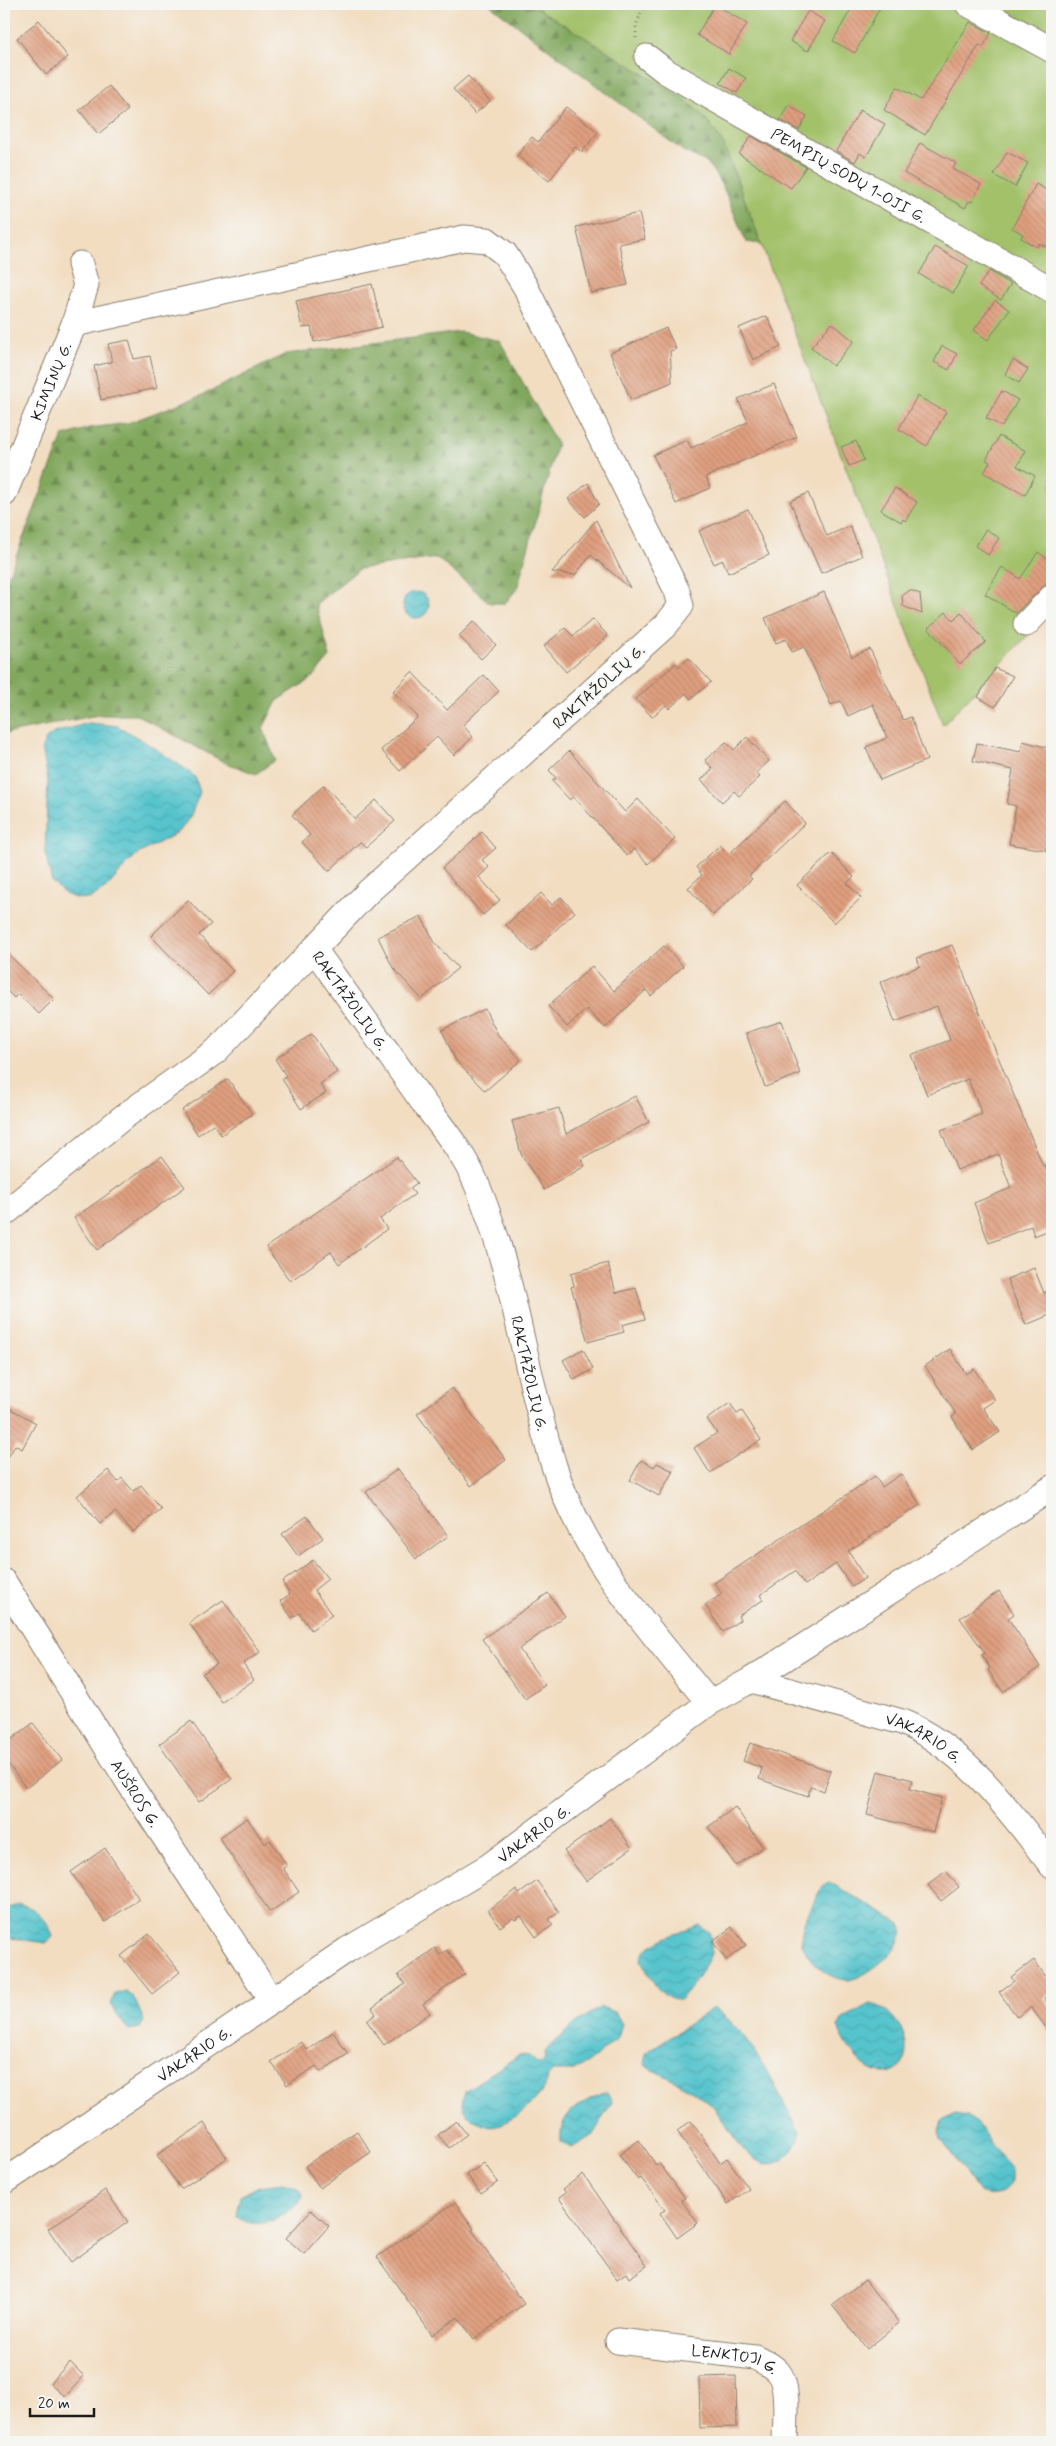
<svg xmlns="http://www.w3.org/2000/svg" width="1056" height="2446" font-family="Mynerve,sans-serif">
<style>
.forest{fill:url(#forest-firs);stroke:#4e623c}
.garden{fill:#a2c169;stroke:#5f6e42}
.water{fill:url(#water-waves);stroke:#397074}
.building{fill:url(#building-back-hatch)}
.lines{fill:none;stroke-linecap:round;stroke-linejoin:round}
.street-casing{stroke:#877c6e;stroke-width:27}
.path{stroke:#877c6e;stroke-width:3;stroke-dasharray:1 4;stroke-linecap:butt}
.street{stroke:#fff;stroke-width:25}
.labels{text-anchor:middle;stroke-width:4;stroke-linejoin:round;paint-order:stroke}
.street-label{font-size:16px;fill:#1c1c1c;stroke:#f6f6f2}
</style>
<defs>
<pattern id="forest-firs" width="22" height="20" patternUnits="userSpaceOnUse" patternTransform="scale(1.25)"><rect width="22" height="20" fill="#81a75d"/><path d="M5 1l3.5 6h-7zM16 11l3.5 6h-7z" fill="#69874c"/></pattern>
<pattern id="water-waves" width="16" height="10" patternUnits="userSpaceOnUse" patternTransform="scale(1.25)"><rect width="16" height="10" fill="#56c4cd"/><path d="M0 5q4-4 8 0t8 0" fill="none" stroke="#4aa8af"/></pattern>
<pattern id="building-back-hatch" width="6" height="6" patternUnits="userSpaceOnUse" patternTransform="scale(1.25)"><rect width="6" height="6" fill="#df9f7f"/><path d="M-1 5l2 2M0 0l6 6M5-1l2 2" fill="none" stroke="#bf886d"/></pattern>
</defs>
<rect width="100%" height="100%" fill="#f6f6f2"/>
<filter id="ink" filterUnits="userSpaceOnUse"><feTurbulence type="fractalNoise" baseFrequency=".02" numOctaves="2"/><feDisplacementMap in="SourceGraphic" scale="10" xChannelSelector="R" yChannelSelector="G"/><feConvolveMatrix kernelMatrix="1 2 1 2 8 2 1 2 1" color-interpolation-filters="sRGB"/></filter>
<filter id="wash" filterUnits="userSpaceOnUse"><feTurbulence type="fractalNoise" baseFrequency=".0096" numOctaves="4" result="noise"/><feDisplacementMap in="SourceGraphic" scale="20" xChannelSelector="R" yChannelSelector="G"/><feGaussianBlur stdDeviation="1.12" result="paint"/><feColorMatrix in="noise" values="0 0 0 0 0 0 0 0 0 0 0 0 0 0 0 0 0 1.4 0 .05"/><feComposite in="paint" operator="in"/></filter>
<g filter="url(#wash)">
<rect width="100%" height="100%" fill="#f2ddc1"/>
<g class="forest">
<polygon points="489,4 531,4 686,100 708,121 724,145 761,244 746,242 724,189 708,163 683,151"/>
<polygon points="461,332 500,341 557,444 517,589 505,603 490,603 437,558 359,569 316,604 330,657 312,678 277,701 263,728 275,760 256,774 224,762 137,715 98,715 4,734 4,587 63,436 90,428 128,423 203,395 286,354"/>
</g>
<polygon class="garden" points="531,4 1052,4 1052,610 943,725 724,145 708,121 686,100"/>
<g class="water">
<circle cx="416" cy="605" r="13"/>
<polygon points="89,723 118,726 148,744 187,770 195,777 200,792 190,817 179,832 136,855 106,888 89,899 75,898 65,894 52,882 45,853 48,780 42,748 46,739 54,733"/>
<path d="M829 1882 901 1924 903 1929C903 1948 866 1979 847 1980 829 1980 806 1960 802 1943 800 1932 805 1919 810 1910 815 1902 820 1885 829 1882Z"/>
<path d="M20 1904C37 1908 48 1920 53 1937L46 1943 11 1938 4 1932V1910Z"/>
<path d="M699 1925 709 1932C711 1938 711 1946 711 1953 709 1961 687 1995 679 2000 660 2001 649 1974 641 1960 643 1942 684 1932 699 1925Z"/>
<polygon points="126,1991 134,1998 144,2021 140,2028 128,2030 110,2004 115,1994"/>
<path d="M870 2004C880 2005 889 2012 895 2020 910 2036 913 2074 882 2073 863 2072 844 2043 838 2027L843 2018Z"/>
<path d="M601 2007 615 2012 622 2024 618 2038 588 2063 571 2071H553L548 2076C547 2094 518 2118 501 2124 486 2130 465 2120 463 2103 462 2100 464 2095 465 2091L519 2055 529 2056 538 2064 545 2060 544 2052C562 2034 579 2020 601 2007Z"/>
<path d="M713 2008C751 2030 779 2095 800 2133 795 2146 792 2156 778 2162 747 2174 728 2121 710 2104 694 2089 665 2077 646 2066L644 2061 647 2052Z"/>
<path d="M607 2092 612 2102 593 2135 572 2148 561 2141C559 2111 582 2102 607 2092Z"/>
<path d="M955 2114 967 2116 976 2123 1011 2170V2181C1006 2194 992 2199 980 2193L941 2139 939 2132 942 2121Z"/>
<path d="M283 2183 299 2189 303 2198C287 2216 260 2233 237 2217L240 2196 259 2186Z"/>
</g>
<g id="blocks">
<g class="building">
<polygon points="715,4 747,24 729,54 697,35"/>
<polygon points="854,4 882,4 855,53 833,41"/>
<polygon points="808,11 825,21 808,51 790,41"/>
<polygon points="39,20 68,57 46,75 17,38"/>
<polygon points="970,22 991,33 983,47 979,45 925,135 884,110 897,87 921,100"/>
<polygon points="729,68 746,78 737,93 720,83"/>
<polygon points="468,76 490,101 475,114 453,89"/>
<polygon points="109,86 128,110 98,134 79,110"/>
<polygon points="788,105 807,116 799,130 780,120"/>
<polygon points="566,107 598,132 582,152 575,147 549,181 517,156 532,137 538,142"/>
<polygon points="860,110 885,124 866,157 860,153 855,162 836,151"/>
<polygon points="751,136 806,167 791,188 739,154"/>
<polygon points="920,143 956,163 953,169 981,184 972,202 969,201 965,208 904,173"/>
<polygon points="1007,152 1028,163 1015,187 994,175"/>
<polygon points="1036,184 1052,193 1052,250 1039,243 1037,247 1021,238 1023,234 1012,228"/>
<polygon points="639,213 645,239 619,244 628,285 591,293 576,227"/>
<polygon points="935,247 969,266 953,293 919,274"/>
<polygon points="989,271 1011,284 1001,300 979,286"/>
<polygon points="372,284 382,327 314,342 311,327 302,328 296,301"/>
<polygon points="995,300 1009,310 988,340 974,330"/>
<polygon points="767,316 781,347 753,360 739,328"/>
<polygon points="832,323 854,341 833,366 811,347"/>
<polygon points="666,328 676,349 670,351 672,382 631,400 610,353"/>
<polygon points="129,340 134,359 150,356 157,388 101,400 94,366 112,362 108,344"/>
<polygon points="942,346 957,354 949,370 934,362"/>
<polygon points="1013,360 1028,369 1019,383 1005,374"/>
<polygon points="774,384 797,437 706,477 710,488 676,504 653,455 687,440 691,448 748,422 738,399"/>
<polygon points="1002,391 1018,400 1002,427 986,418"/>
<polygon points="917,396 946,412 927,446 899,429"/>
<polygon points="999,436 1026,451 1017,466 1035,476 1025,495 984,473 990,462 986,460"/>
<polygon points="856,441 864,460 849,466 841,447"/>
<polygon points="588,483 599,504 585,517 568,499"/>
<polygon points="895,488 917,502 905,521 903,519 901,522 881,510"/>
<polygon points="808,493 827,536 850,526 862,556 821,573 790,501"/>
<polygon points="748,509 769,555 728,573 723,560 714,564 699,531"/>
<polygon points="596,520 630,588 591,555 575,575 552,572"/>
<polygon points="986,529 999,538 988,555 975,546"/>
<polygon points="1038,552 1052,562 1052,575 1046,584 1016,613 985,594 1002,567 1020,579"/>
<polygon points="910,590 920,594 922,614 903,606 902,596"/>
<polygon points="824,592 852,657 870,649 903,720 911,717 927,760 880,780 866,747 887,738 873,704 848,716 841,701 831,705 804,647 792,652 786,639 776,643 765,618"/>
<polygon points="946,612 953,620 961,612 986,642 960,664 928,628"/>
<polygon points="593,619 608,636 566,672 544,646 565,628 573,636"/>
<polygon points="474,621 496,645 481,659 459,636"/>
<polygon points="689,658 711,682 691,699 686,693 669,709 666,705 652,717 636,699 676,663 679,667"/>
<polygon points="995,668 1013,676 995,707 978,697"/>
<polygon points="412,672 447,710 484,675 499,691 463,725 473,737 454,755 437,737 400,771 381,750 418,717 393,691"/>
<polygon points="747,737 769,761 756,773 760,777 739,796 734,791 722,802 701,780 713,769 705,760 726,742 734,750"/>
<polygon points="1023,741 1052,749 1052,851 1009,844 1016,806 1007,804 1013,770 973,761 977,743 1021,752"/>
<polygon points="569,751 625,812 638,799 675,839 648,864 634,849 627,856 574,797 570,800 552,781 556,778 549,770"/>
<polygon points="324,785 355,819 376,800 395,821 366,847 360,842 329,871 302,842 310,835 292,815"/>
<polygon points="785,801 805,823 749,876 752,879 713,915 688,888 702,875 696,867 720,845 729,854"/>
<polygon points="482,832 496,848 482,860 489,867 479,877 500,900 483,915 442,868"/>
<polygon points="831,853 854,877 847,883 861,898 834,923 797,885"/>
<polygon points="541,893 552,905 561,897 575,912 532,952 506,925"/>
<polygon points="188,900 211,924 199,935 233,971 208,995 151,936"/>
<polygon points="421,916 435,943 458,968 422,999 393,968 378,937"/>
<polygon points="952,945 1043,1166 1045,1165 1052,1182 1052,1229 1034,1236 1031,1226 989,1243 974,1203 1011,1188 998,1154 957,1170 941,1130 982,1114 968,1079 927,1095 911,1055 950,1040 937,1006 895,1022 880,982 920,966 917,958"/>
<polygon points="664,946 683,966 651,996 646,990 605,1028 587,1009 567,1027 548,1006 592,966 614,991"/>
<polygon points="4,950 54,999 39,1014 18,994 14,998 4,988"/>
<polygon points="485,1009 498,1035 521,1060 485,1091 456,1061 442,1030"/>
<polygon points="782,1021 800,1074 765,1087 746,1033"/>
<polygon points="312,1034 337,1072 320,1084 326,1093 301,1109 282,1079 286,1076 275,1059"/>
<polygon points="228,1079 252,1114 221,1135 213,1124 198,1135 182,1110"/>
<polygon points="635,1096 649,1122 581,1159 585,1166 544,1190 521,1154 512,1121 559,1108 566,1134"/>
<polygon points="162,1156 185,1187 97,1250 74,1218"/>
<polygon points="397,1157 417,1183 410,1188 415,1194 380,1219 387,1229 339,1264 331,1252 290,1281 266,1247"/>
<polygon points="608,1263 616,1293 636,1288 645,1319 622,1325 624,1332 588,1342 571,1287 574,1286 571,1273"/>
<polygon points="1034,1268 1044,1293 1052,1289 1052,1314 1026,1325 1007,1279"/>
<polygon points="583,1349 593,1369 574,1380 563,1360"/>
<polygon points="950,1349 966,1374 974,1369 995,1400 983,1408 1000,1432 973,1450 952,1417 956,1414 925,1366"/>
<polygon points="452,1388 506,1460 471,1486 417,1414"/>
<polygon points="730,1403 737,1414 742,1411 761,1440 710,1473 694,1448 717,1433 707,1419"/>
<polygon points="4,1405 36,1423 22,1449 15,1445 4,1465"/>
<polygon points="641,1460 654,1467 657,1463 673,1471 659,1496 630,1480"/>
<polygon points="398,1469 448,1536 416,1559 366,1492"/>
<polygon points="108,1470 118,1482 122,1478 133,1491 141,1485 161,1509 133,1532 115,1512 100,1524 77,1496"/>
<polygon points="901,1474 920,1505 848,1551 865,1578 852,1587 836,1564 805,1585 795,1571 760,1595 763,1600 738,1616 740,1620 723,1632 705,1605 722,1594 714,1583 875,1476 882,1487"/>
<polygon points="307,1516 323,1538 298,1556 282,1534"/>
<polygon points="313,1560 328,1579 314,1590 332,1615 311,1630 299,1613 292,1618 280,1601 290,1594 282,1582"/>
<polygon points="999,1591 1014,1614 1008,1618 1040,1667 1003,1692 988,1670 990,1668 982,1655 985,1653 960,1618"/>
<polygon points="548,1593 565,1616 519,1649 545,1685 525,1699 482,1639"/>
<polygon points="223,1600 260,1652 243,1664 254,1680 222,1702 202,1674 217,1664 189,1623"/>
<polygon points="191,1721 232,1779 199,1802 159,1744"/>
<polygon points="33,1723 62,1760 26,1788 4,1758 4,1745"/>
<polygon points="750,1743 831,1771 824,1791 811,1786 808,1796 759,1779 762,1768 743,1761"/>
<polygon points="878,1771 913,1780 910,1789 942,1798 933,1832 867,1815"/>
<polygon points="735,1807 763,1847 736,1866 708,1827"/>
<polygon points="247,1818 265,1844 270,1840 287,1866 283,1868 299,1892 270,1912 219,1838"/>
<polygon points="610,1818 632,1848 586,1881 564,1851"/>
<polygon points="105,1848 139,1899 105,1922 71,1872"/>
<polygon points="946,1871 959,1887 941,1901 928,1885"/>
<polygon points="537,1881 559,1912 549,1919 553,1925 536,1937 521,1916 515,1920 513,1918 500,1927 488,1910 516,1890 519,1894"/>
<polygon points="732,1927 746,1945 726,1960 712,1941"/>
<polygon points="149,1934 180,1972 152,1994 121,1956"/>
<polygon points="435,1948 440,1955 447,1950 465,1974 423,2004 430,2013 384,2045 367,2021 376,2014 372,2008 405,1984 398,1975"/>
<polygon points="1034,1960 1052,1985 1052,1991 1044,1998 1052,2009 1052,2036 1031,2007 1017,2017 999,1992 1014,1981 1011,1977"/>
<polygon points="333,2032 348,2054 320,2072 316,2066 287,2085 271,2062 301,2042 307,2050"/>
<polygon points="456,2121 467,2134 449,2148 438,2135"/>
<polygon points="691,2121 720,2163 727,2158 749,2189 728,2204 677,2131"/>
<polygon points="204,2123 227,2158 181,2189 157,2155"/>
<polygon points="357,2131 371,2152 320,2188 305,2166"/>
<polygon points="639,2140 656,2165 659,2163 685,2198 681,2200 698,2223 677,2238 660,2213 665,2210 641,2178 638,2180 619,2155"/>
<polygon points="484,2163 498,2182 481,2194 467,2175"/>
<polygon points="583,2174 647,2266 629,2278 626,2273 617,2279 559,2198 566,2193 563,2189"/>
<polygon points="105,2190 128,2222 71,2262 48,2229"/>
<polygon points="455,2202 474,2229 472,2230 524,2304 474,2339 458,2317 432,2335 377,2257"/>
<polygon points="311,2210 329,2226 304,2254 286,2238"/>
<polygon points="865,2280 899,2323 867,2349 832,2305"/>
<polygon points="70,2362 84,2376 65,2397 50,2383"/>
<polygon points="736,2376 737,2427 700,2428 699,2377"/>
</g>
</g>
</g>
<g filter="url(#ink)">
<use href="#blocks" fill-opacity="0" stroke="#877c6e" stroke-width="1"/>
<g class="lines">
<defs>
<g id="street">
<polyline points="968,4 1052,50"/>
<path id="s1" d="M647 57 665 71 1052 290"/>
<path id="s2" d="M74 324 464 238 487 240 505 254 525 286 677 591 681 606 666 625 368 892 314 949C350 999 385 1048 420 1098 440 1125 464 1153 477 1185 515 1275 525 1376 555 1469 584 1559 651 1630 709 1703"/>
<path id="s3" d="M4 494 74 324 86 285 80 264"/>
<polyline points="1026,624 1052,597"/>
<polyline points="4,1214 122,1118 216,1051 314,949"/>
<path id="s4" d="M4 1582 129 1783 272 2001"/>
<polyline points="751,1680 1052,1488"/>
<path id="s5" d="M4 2182 347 1950 489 1866 709 1703 751 1680 902 1722C967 1749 1010 1812 1052 1866"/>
<path id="s6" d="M618 2341 755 2357C763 2361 772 2365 778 2372 790 2386 785 2424 785 2442"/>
</g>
</defs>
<use href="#street" class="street-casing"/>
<polyline class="path" points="636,38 636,25 645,4"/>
<use href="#street" class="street"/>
</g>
</g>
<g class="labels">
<g class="street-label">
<text dy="6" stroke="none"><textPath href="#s1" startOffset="234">PEMPIŲ SODŲ 1-OJI G.</textPath></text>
<text dy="6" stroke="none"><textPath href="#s3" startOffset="122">KIMINŲ G.</textPath></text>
<text transform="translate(598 686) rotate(-42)" y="6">RAKTAŽOLIŲ G.</text>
<text dy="6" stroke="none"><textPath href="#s2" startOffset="1405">RAKTAŽOLIŲ G.</textPath></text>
<text dy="6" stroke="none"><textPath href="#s2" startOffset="1825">RAKTAŽOLIŲ G.</textPath></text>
<text dy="6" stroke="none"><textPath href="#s5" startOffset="1084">VAKARIO G.</textPath></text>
<text dy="6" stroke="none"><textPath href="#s4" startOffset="249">AUŠROS G.</textPath></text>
<text dy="6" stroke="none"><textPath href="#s5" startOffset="634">VAKARIO G.</textPath></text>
<text dy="6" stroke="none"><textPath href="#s5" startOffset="229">VAKARIO G.</textPath></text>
<text dy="6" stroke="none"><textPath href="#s6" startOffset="119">LENKTOJI G.</textPath></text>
</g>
</g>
<rect width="1056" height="2446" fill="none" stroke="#f6f6f2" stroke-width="20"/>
<path d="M30 2408v8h64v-8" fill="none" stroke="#1c1c1c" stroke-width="2.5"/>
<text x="38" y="2408" font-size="15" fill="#1c1c1c" stroke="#f6f6f2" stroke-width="4" paint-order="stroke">20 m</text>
</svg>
